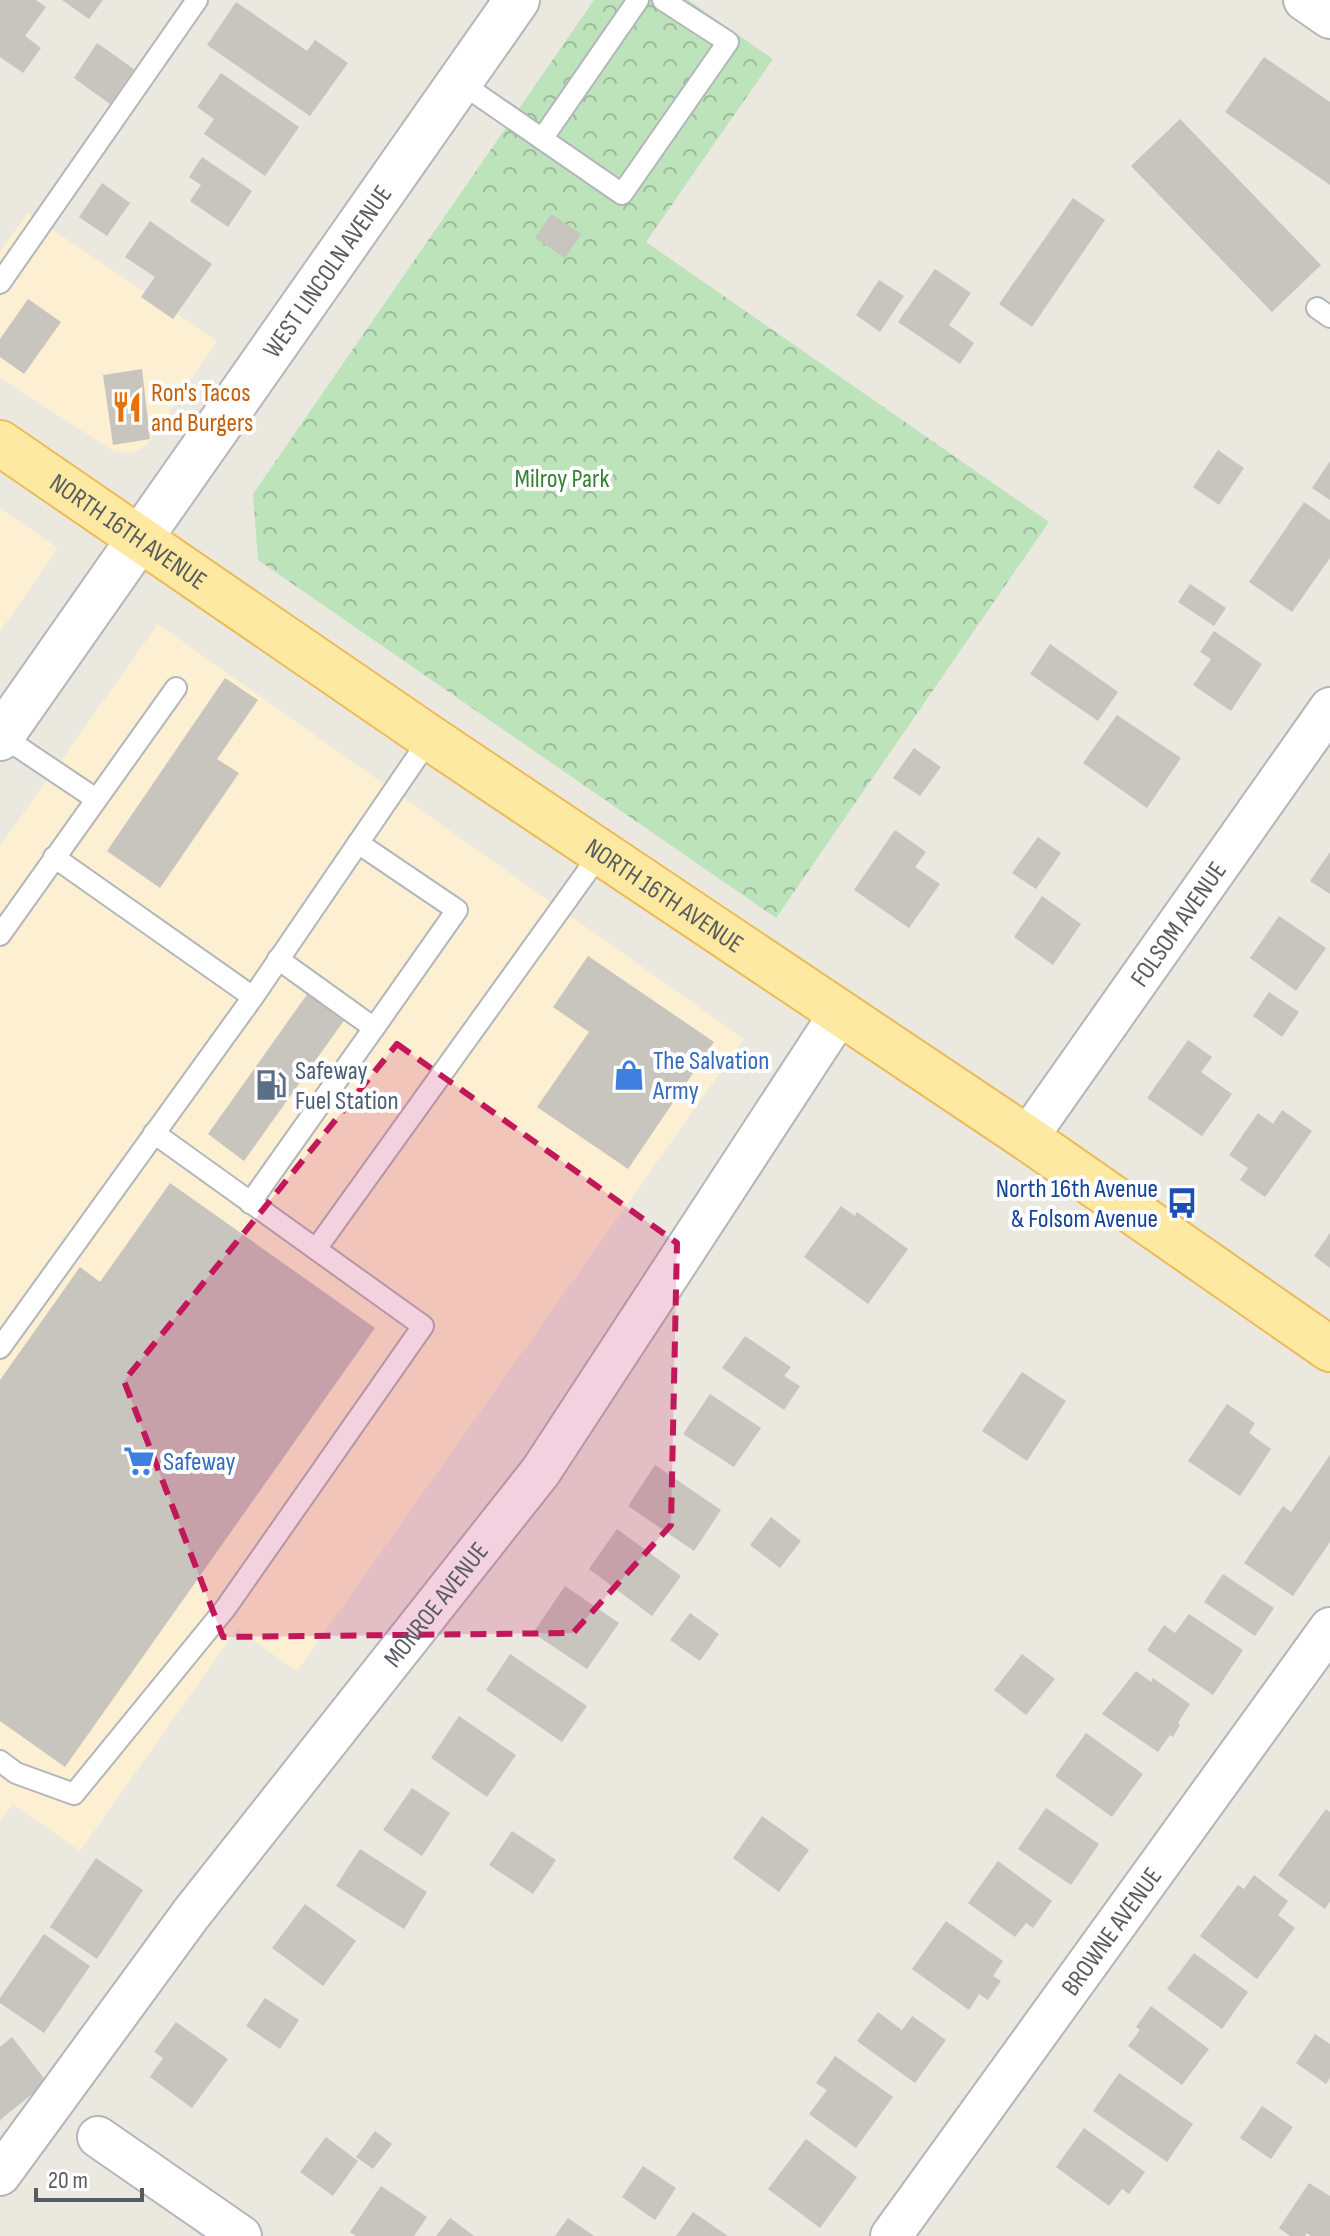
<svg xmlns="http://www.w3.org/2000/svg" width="1330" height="2236" font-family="'Sofia Sans Condensed',sans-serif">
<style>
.commercial{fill:#fdf0d2}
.forest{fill:url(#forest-crowns)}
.building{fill:#c8c4be}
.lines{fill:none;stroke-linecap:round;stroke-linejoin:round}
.lane-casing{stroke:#b2b6ba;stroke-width:24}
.street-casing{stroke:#b2b6ba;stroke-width:44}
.secondary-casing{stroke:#b3b7bc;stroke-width:48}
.primary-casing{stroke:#eeba55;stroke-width:48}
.lane{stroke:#fff;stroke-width:20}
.street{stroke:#fff;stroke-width:40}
.secondary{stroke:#fff;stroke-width:44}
.primary{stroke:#fde9a2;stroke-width:44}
.marked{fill:#c2185b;fill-opacity:0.2;stroke:#c2185b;stroke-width:6;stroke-dasharray:16 10;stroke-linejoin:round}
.labels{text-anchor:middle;stroke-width:8;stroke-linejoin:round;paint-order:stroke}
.street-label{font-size:26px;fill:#585c60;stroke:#fff}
.food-label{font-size:26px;fill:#c56008;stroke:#fff;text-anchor:start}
.park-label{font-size:26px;fill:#368235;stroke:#fff}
.shop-label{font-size:26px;fill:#366cbe;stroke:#fff;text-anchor:start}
.service-label{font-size:26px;fill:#4e5e75;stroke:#fff;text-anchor:start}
.transit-label{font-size:26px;fill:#164399;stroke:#fff;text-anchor:end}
</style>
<defs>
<pattern id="forest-crowns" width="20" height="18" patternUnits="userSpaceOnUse" patternTransform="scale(2)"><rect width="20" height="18" fill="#bde3bb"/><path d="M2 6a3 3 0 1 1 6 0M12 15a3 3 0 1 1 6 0" fill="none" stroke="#9cbb9b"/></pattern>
</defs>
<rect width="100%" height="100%" fill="#ebe8df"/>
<g class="commercial">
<polygon points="28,213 217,341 146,446 132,453 115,452 0,378 0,251"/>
<polygon points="0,508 58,548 0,632"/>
<polygon points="158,624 744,1039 297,1671 237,1629 80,1851 13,1804 0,1822 0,846"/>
</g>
<polygon class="forest" points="594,0 688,0 773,59 646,242 1049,522 776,918 258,560 253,494"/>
<g class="building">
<polygon points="0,0 36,0 46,7 25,36 41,48 23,73 0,57"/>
<polygon points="62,0 103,0 89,19"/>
<polygon points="236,2 307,51 315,40 348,63 310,116 207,45"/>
<polygon points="97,43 134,69 110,104 74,78"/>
<polygon points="1264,57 1330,102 1330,185 1225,112"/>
<polygon points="221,73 299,127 265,176 204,134 214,119 197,107"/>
<polygon points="1180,119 1321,265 1272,312 1131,166"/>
<polygon points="202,157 252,191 228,227 190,201 201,185 189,177"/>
<polygon points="102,183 130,203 107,236 79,217"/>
<polygon points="1073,198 1105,220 1032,327 999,304"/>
<polygon points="551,214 581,234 565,258 535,238"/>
<polygon points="150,221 212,264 173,319 141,297 155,277 125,257"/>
<polygon points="935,269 971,293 949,325 974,343 960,364 898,322"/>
<polygon points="879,280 904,296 880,332 856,315"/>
<polygon points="28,299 61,322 24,374 0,357 0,339"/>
<polygon points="142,369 150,439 113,445 103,375"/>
<polygon points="1218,450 1244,468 1219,505 1193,487"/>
<polygon points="1330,461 1330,500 1312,488"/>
<polygon points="1304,502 1330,520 1330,558 1292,612 1249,582"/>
<polygon points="1190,584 1226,608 1214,626 1178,602"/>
<polygon points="1214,631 1262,664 1231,711 1193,685 1211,659 1200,652"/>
<polygon points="1050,644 1118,692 1098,721 1030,674"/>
<polygon points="225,678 258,700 217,759 239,773 160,888 107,851"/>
<polygon points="1117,715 1181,758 1147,808 1083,763"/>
<polygon points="914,748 941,767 920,796 893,778"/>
<polygon points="895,830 926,852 915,867 940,884 909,928 854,890"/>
<polygon points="1038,837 1061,853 1036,889 1012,873"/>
<polygon points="1330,852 1330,894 1310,881"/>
<polygon points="1042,896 1081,924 1053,965 1014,937"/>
<polygon points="1279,916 1326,948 1296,991 1250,958"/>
<polygon points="588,956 714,1042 628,1169 537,1107 589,1032 553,1007"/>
<polygon points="1269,992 1299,1012 1282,1037 1253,1016"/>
<polygon points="308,993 345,1019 244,1161 208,1134"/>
<polygon points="1188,1040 1212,1057 1201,1072 1232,1094 1202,1136 1147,1098"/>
<polygon points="1282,1110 1312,1131 1265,1197 1240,1180 1248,1168 1229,1155 1258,1113 1273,1124"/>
<polygon points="170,1183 375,1328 65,1767 0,1721 0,1380 80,1267 100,1282"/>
<polygon points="841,1206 855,1216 857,1212 908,1249 868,1304 804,1257"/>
<polygon points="1330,1233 1330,1268 1314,1256"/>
<polygon points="745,1336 791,1367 784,1376 800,1386 784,1410 722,1368"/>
<polygon points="1022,1372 1066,1401 1027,1461 982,1431"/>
<polygon points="710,1394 761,1428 734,1467 683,1434"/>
<polygon points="1227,1404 1255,1423 1249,1433 1271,1449 1240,1496 1188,1461"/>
<polygon points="1330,1455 1330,1542 1293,1596 1244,1563 1283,1506 1291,1512"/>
<polygon points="655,1465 721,1510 694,1551 628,1506"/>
<polygon points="771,1517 801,1541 780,1568 750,1545"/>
<polygon points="617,1529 681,1576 652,1616 589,1569"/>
<polygon points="1223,1574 1274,1608 1255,1636 1204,1602"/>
<polygon points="565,1586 619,1623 587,1669 533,1633"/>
<polygon points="690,1613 719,1634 700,1661 670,1640"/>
<polygon points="1189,1614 1243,1650 1213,1695 1147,1650 1164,1625 1175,1633"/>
<polygon points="510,1654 587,1706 562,1742 486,1690"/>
<polygon points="1022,1654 1055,1679 1026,1715 994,1690"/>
<polygon points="1136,1671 1151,1682 1153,1678 1190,1704 1178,1723 1180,1725 1173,1737 1170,1735 1158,1752 1102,1714"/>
<polygon points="459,1716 516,1755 487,1797 431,1758"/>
<polygon points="1086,1733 1143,1774 1112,1817 1055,1776"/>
<polygon points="412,1788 450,1813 422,1856 383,1830"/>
<polygon points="1046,1808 1099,1844 1071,1885 1018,1849"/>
<polygon points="1326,1809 1330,1812 1330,1901 1325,1909 1278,1875"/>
<polygon points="762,1816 809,1850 779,1892 733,1858"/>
<polygon points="512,1831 556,1860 533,1894 489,1865"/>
<polygon points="360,1849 427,1892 404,1929 336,1886"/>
<polygon points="96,1858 143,1890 97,1959 50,1927"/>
<polygon points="998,1861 1052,1901 1033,1928 1026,1923 1015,1937 968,1903"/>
<polygon points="1254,1875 1288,1901 1278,1915 1295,1928 1257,1979 1200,1936 1238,1885 1244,1889"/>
<polygon points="305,1904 356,1941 323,1986 272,1948"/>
<polygon points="946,1921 1003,1961 993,1976 1001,1981 988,2000 979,1994 969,2010 912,1969"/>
<polygon points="44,1934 90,1966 44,2033 0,2003 0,1998"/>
<polygon points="1194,1953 1248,1992 1222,2029 1167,1989"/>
<polygon points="265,1998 299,2020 280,2049 246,2026"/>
<polygon points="1151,2006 1209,2049 1182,2085 1128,2046 1140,2030 1136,2027"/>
<polygon points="878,2012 902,2030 912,2016 946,2040 915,2083 857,2041"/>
<polygon points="176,2022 228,2059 192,2108 150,2077 163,2058 154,2052"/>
<polygon points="1315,2034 1330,2044 1330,2078 1326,2084 1296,2063"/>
<polygon points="12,2037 47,2082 0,2120 0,2047"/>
<polygon points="835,2056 893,2097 856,2148 809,2114 827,2090 816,2083"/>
<polygon points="1119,2073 1193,2124 1167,2162 1093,2111"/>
<polygon points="1262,2106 1293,2127 1271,2159 1240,2138"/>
<polygon points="1084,2128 1145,2172 1129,2194 1122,2189 1109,2206 1056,2167"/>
<polygon points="375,2131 392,2144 373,2169 356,2157"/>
<polygon points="326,2137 358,2161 333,2196 300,2172"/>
<polygon points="806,2139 857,2177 820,2228 768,2189"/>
<polygon points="643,2166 676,2188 655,2220 622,2197"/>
<polygon points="1309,2183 1330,2196 1330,2236 1311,2236 1307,2233 1305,2236 1290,2236 1279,2228"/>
<polygon points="381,2186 427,2217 414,2236 356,2236 350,2232"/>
<polygon points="693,2212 728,2236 676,2236"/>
<polygon points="450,2218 474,2236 436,2236"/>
<polygon points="568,2218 594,2236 555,2236"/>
</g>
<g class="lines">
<defs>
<g id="lane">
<polyline points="461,83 622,194 728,42 663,0"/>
<polyline points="542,139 638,0"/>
<polyline points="0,283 197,0"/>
<polyline points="1317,308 1330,317"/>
<polyline points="2,736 96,799"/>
<polyline points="0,935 176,688"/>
<polyline points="278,959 374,1028 457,910 358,843"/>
<polyline points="253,997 430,738"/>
<polyline points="250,1203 374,1028"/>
<polyline points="316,1249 602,851"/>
<polyline points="0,1348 253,997 54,857"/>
<polyline points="0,1761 16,1773 74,1794 225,1609 423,1326 154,1133"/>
</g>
<g id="street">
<polyline points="1304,0 1330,18"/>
<path id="s1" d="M1027 1138 1330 708"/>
<polyline points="98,2137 241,2236"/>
<path id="s2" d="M0 2175 191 1914 541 1471 840 1013"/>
<path id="s3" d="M891 2236 1330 1628"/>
</g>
<g id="secondary">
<path id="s4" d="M0 738 517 0"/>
</g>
<g id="primary">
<path id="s5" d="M0 443 430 738 1027 1138 1330 1349"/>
</g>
</defs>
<use href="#lane" class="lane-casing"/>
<use href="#street" class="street-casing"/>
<use href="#secondary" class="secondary-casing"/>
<use href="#primary" class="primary-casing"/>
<use href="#lane" class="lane"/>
<use href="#street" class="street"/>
<use href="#secondary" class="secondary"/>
<use href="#primary" class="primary"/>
</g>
<path class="marked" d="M397 1044 677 1243 671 1525 573 1633 223 1637 124 1381Z"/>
<defs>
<symbol id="restaurant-bare" viewBox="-9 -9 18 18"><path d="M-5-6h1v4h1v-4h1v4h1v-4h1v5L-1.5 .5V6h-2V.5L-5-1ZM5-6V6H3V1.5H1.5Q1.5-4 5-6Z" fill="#e8710a" stroke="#fff" stroke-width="2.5" paint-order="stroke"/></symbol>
<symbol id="shop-bare" viewBox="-9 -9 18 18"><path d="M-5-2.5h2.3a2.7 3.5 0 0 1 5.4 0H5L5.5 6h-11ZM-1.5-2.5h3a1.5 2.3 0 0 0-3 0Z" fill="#3f7fe0" stroke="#fff" stroke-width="2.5" paint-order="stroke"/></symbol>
<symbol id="fuel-bare" viewBox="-9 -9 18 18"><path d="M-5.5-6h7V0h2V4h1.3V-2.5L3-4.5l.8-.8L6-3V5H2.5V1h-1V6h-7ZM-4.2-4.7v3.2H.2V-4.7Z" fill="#5c6f8a" stroke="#fff" stroke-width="2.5" paint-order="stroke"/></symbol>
<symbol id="bus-bare" viewBox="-9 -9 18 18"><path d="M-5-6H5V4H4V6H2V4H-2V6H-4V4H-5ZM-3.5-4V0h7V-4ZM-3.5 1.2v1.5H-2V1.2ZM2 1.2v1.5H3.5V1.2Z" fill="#1a4fb4" stroke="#fff" stroke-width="2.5" paint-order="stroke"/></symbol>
<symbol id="supermarket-bare" viewBox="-9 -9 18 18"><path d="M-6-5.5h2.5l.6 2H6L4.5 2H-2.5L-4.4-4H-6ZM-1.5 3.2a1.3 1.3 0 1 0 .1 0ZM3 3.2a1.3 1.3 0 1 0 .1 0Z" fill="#3f7fe0" stroke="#fff" stroke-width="2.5" paint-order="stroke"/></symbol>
</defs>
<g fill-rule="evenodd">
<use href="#restaurant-bare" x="105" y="385" width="44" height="44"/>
<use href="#shop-bare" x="607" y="1053" width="44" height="44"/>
<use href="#fuel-bare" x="249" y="1063" width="44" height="44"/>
<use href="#bus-bare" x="1160" y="1181" width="44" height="44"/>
<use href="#supermarket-bare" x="117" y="1439" width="44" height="44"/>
</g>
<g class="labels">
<g class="street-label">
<text dy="9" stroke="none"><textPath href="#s4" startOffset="570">WEST LINCOLN AVENUE</textPath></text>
<text dy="9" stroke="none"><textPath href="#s5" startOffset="156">NORTH 16TH AVENUE</textPath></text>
<text dy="9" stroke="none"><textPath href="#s5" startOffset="804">NORTH 16TH AVENUE</textPath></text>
<text dy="9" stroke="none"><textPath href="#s1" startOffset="262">FOLSOM AVENUE</textPath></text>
<text dy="9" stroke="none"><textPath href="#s2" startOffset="718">MONROE AVENUE</textPath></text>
<text dy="9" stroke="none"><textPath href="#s3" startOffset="376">BROWNE AVENUE</textPath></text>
</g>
<g class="food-label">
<text x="151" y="401">Ron's Tacos<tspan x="151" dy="30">and Burgers</tspan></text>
</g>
<g class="park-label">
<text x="562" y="487">Milroy Park</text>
</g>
<g class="shop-label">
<text x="653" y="1069">The Salvation<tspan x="653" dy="30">Army</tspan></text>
<text x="163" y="1470">Safeway</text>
</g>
<g class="service-label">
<text x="295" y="1079">Safeway<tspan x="295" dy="30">Fuel Station</tspan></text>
</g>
<g class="transit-label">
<text x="1158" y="1197">North 16th Avenue<tspan x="1158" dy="30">&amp; Folsom Avenue</tspan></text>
</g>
</g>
<path d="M36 2188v12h106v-12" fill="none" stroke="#585c60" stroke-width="4"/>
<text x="48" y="2188" font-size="24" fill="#585c60" stroke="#ffffff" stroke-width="6" paint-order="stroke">20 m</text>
</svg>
